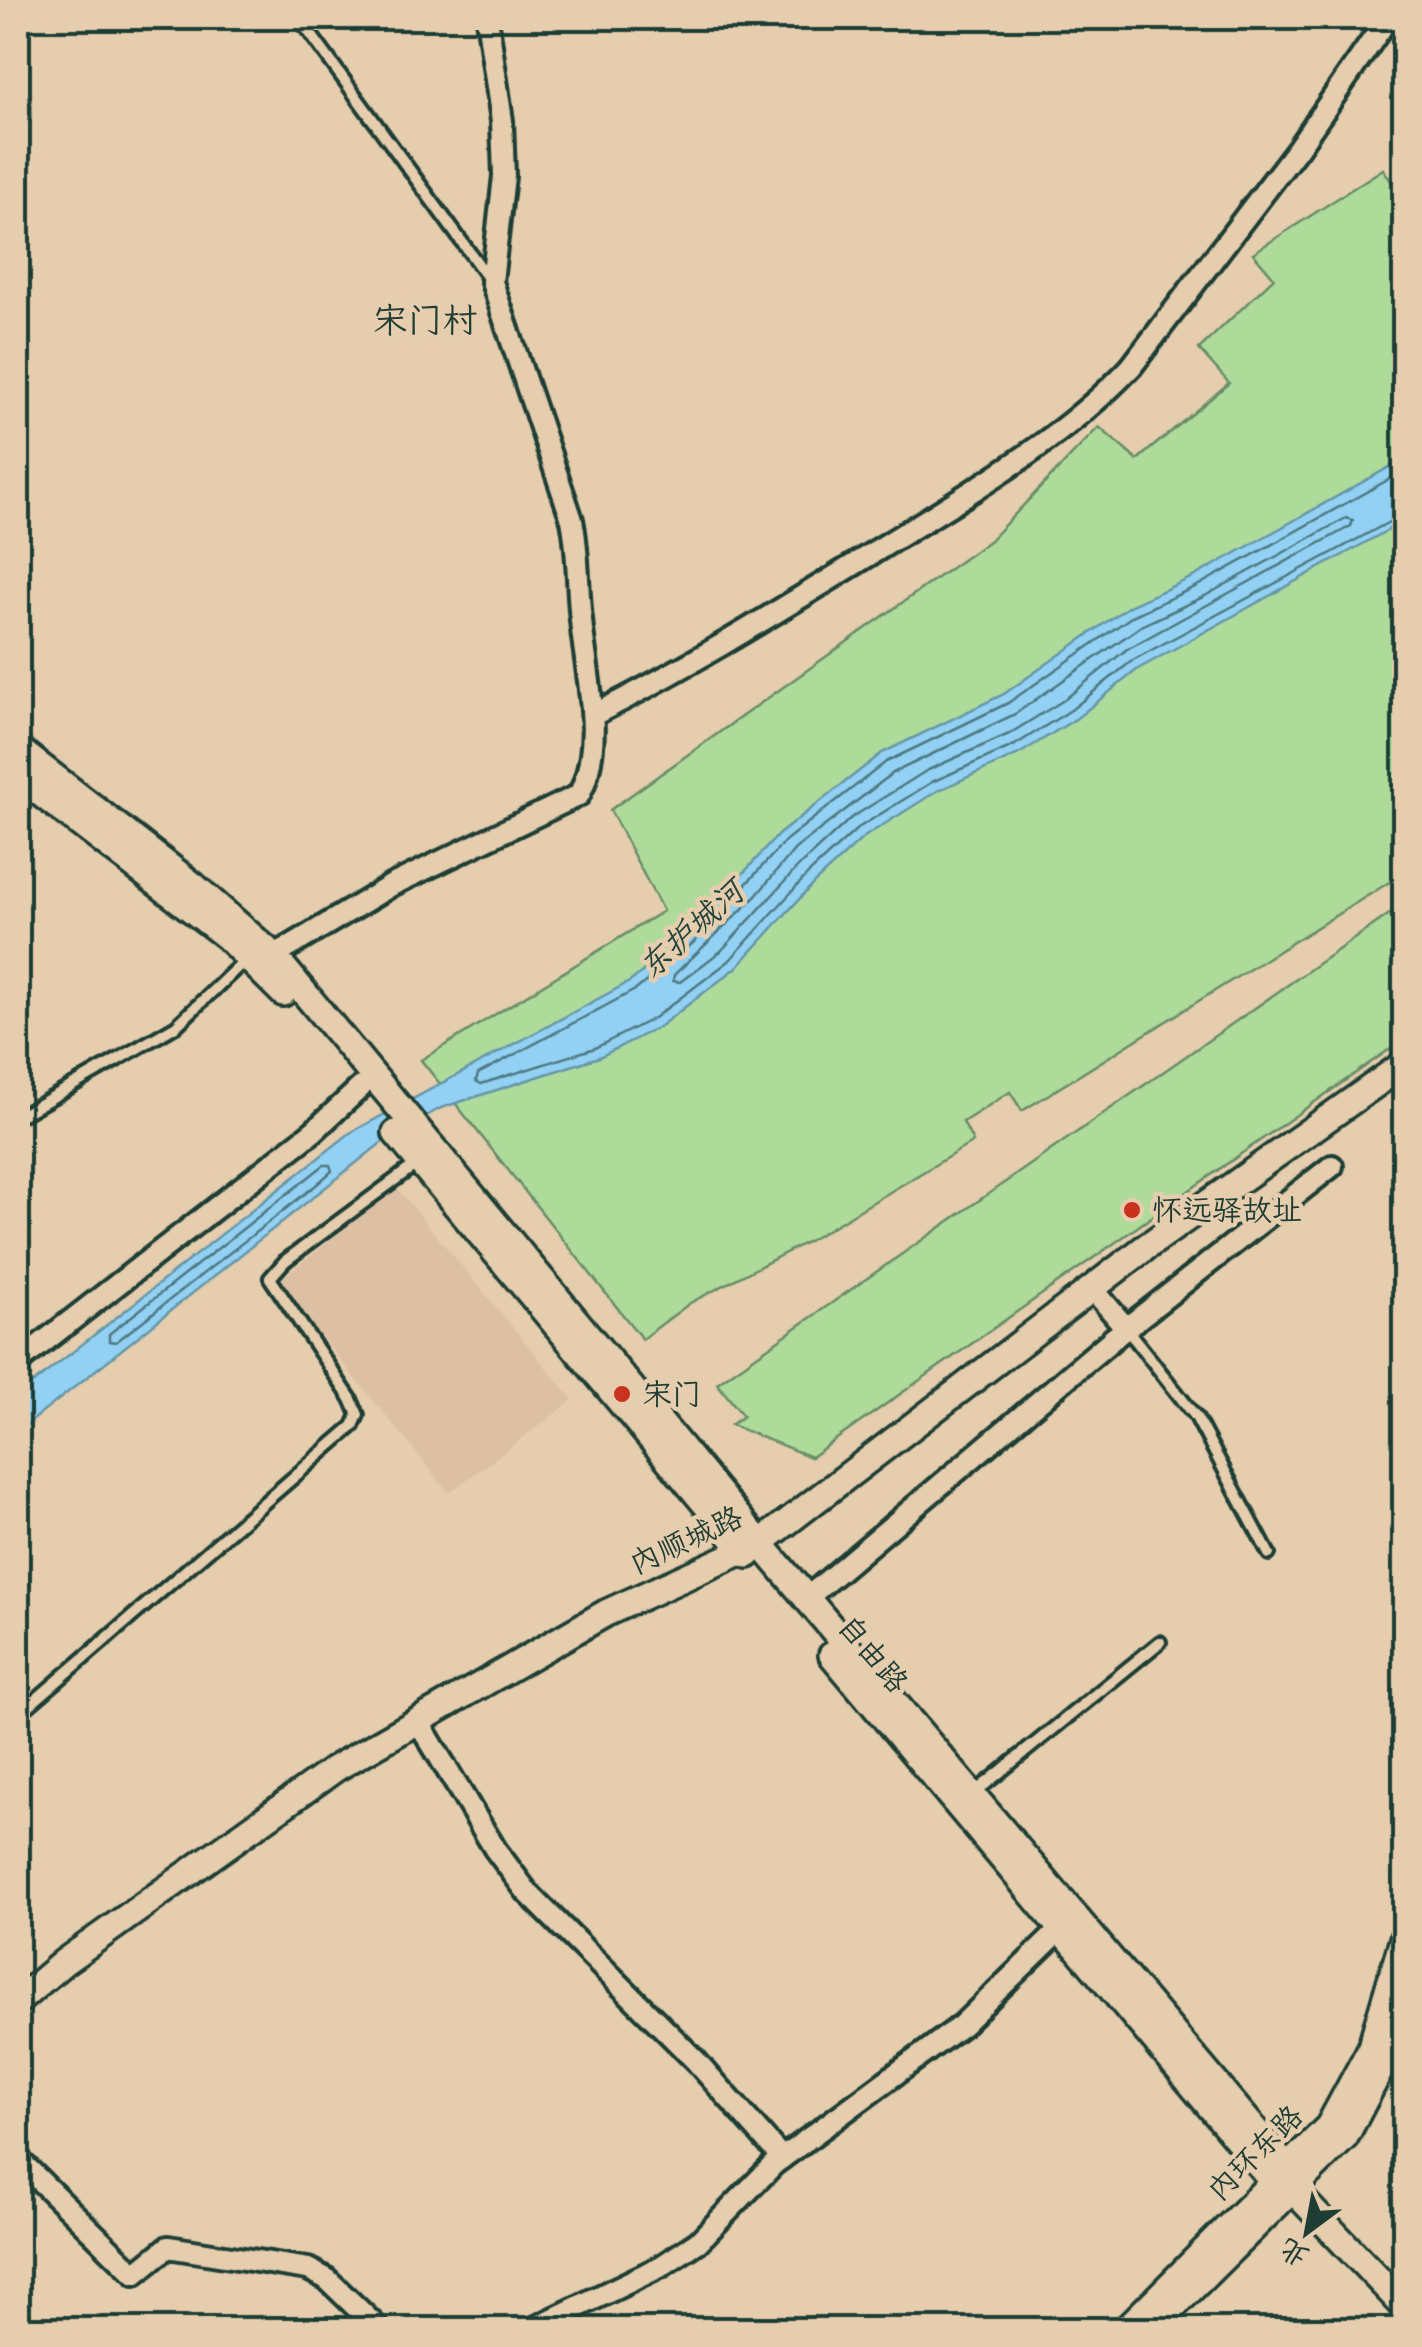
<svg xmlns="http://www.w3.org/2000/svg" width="1422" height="2347" font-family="'Gochi Hand','LXGW WenKai TC',sans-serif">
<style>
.built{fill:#ddbfa3}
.green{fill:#aedb9a;stroke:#668c67;stroke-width:2.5}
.water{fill:#93d1f4;stroke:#6596a7;stroke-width:2.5}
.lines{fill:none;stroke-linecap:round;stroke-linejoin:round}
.shore{stroke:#4d7881;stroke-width:2.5}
.service-casing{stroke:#1f3d34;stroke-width:18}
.minor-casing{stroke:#1f3d34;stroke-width:28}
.tertiary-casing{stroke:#1f3d34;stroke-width:32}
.service{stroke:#e5cdad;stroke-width:10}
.minor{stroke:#e5cdad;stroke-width:20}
.tertiary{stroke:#e5cdad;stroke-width:25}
.poi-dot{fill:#c8321e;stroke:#e5cdad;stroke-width:4}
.labels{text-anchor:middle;stroke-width:9;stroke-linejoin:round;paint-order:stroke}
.poi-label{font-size:30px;fill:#1f3d34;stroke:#e5cdad;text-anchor:start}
.street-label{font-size:30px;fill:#1f3d34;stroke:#e5cdad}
.water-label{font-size:32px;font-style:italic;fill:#25443e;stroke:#e5cdad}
.quarter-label{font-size:35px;fill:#1f3d34;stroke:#e5cdad}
</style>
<rect width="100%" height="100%" fill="#e5cdad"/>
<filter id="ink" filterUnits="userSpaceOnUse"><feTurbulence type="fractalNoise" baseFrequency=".01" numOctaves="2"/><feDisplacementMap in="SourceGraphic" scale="20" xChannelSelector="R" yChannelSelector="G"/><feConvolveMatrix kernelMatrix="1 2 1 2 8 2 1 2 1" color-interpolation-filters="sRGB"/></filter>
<g filter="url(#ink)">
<polygon class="built" points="397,1188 573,1400 449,1493 277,1282"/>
<g class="green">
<polygon points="1383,169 1391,181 1404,175 1404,873 1022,1111 1010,1092 963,1122 973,1142 810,1240 690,1303 642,1339 421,1060 663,911 610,810 989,541 1099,427 1137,460 1229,383 1199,349 1274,278 1253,253"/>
<polygon points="1404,904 1404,1039 811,1457 731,1425 743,1416 717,1383"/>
</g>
<polygon class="water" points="1404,459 1404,521 1138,669 1077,718 1019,754 937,791 864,837 815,882 736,968 659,1027 599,1057 441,1108 390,1136 18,1432 18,1395 350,1133 631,981 686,936 779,834 882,753 1004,694 1129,606 1193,577"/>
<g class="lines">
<g class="shore">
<polyline points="1404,471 1197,586 1134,615 1008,703 886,762 786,840 693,943 637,989 478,1074 476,1081 481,1084 595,1048 654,1018 729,961 807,875 858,828 932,782 1015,745 1071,710 1133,660 1404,514"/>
<polygon points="1346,518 1353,520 1351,526 1127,649 1064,700 1009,734 926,771 851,818 799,866 721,951 680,982 673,981 674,975 756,896 795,849 893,773 1015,714 1141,626 1203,597"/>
<polygon points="324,1165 330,1165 332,1171 316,1185 116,1342 109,1341 109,1334"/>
</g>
<defs>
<g id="service">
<polyline points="299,18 491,282"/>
<polyline points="18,1117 176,1026 245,960"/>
<polyline points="1126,1328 1196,1417 1269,1554"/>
<polyline points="18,1715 353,1426 358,1415 351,1399 270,1278 285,1261 419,1162"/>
<polyline points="973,1794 1160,1642"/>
</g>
<g id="minor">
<path d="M593 715C693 665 788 605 884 546 969 493 1061 441 1131 367L1298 148 1388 18"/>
<path d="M274 956 392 885 579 795C606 742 586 676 581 620 577 586 579 554 572 520L492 282 504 176 502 121 487 18"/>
<polyline points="1092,1288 1126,1328"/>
<polyline points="18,1362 314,1131 361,1087"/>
<polyline points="807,1598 1115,1337 1332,1166"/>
<polyline points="418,1721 495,1849 527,1892 696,2061 782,2158"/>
<polyline points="18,2159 135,2274 168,2247 308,2269 327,2279 380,2330"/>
<polyline points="530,2330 660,2267 698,2242 774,2164 962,2025 1070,1920"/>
</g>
<g id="tertiary">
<polyline points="18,749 193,885 274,956 760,1543 1288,2169 1294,2191 1404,2306"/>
<polyline points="18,776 226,936 283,993"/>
<polyline points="396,1133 748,1555"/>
<polyline points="832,1655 1274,2183 1294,2191"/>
<polyline points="18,2001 64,1962 336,1768 606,1613 760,1543 1146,1247 1404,1064"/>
<polyline points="1125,2330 1329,2126 1370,2050 1404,1936"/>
<polyline points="1150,2330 1345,2137 1387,2057 1404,2000"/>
</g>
</defs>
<use href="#service" class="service-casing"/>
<use href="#minor" class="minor-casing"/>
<use href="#tertiary" class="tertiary-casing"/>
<use href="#service" class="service"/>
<use href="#minor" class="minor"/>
<use href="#tertiary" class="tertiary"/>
</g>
</g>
<g class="poi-dot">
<circle cx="1132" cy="1210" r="10"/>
<circle cx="622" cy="1394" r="10"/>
</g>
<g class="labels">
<g class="poi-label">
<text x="1152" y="1220">怀远驿故址</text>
<text x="642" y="1404">宋门</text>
</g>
<g class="street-label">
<text transform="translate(686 1540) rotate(-25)" y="10">内顺城路</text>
<text transform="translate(873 1654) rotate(50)" y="10">自由路</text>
<text transform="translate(1255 2153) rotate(-45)" y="10">内环东路</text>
</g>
<g class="water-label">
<text transform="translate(691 929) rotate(-42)" y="11">东护城河</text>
</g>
<g class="quarter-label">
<text x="425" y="332">宋门村</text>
</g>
</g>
<rect width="1422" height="2347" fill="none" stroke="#e5cdad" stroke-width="60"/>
<rect x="30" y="30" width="1362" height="2287" fill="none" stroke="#1f3d34" stroke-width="4" filter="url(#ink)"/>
<g transform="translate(1307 2232) rotate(212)" stroke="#e5cdad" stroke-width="8" paint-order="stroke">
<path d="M0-8L18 38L0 25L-18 38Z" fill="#1f3d34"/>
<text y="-15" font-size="28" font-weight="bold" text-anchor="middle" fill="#1f3d34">北</text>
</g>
</svg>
